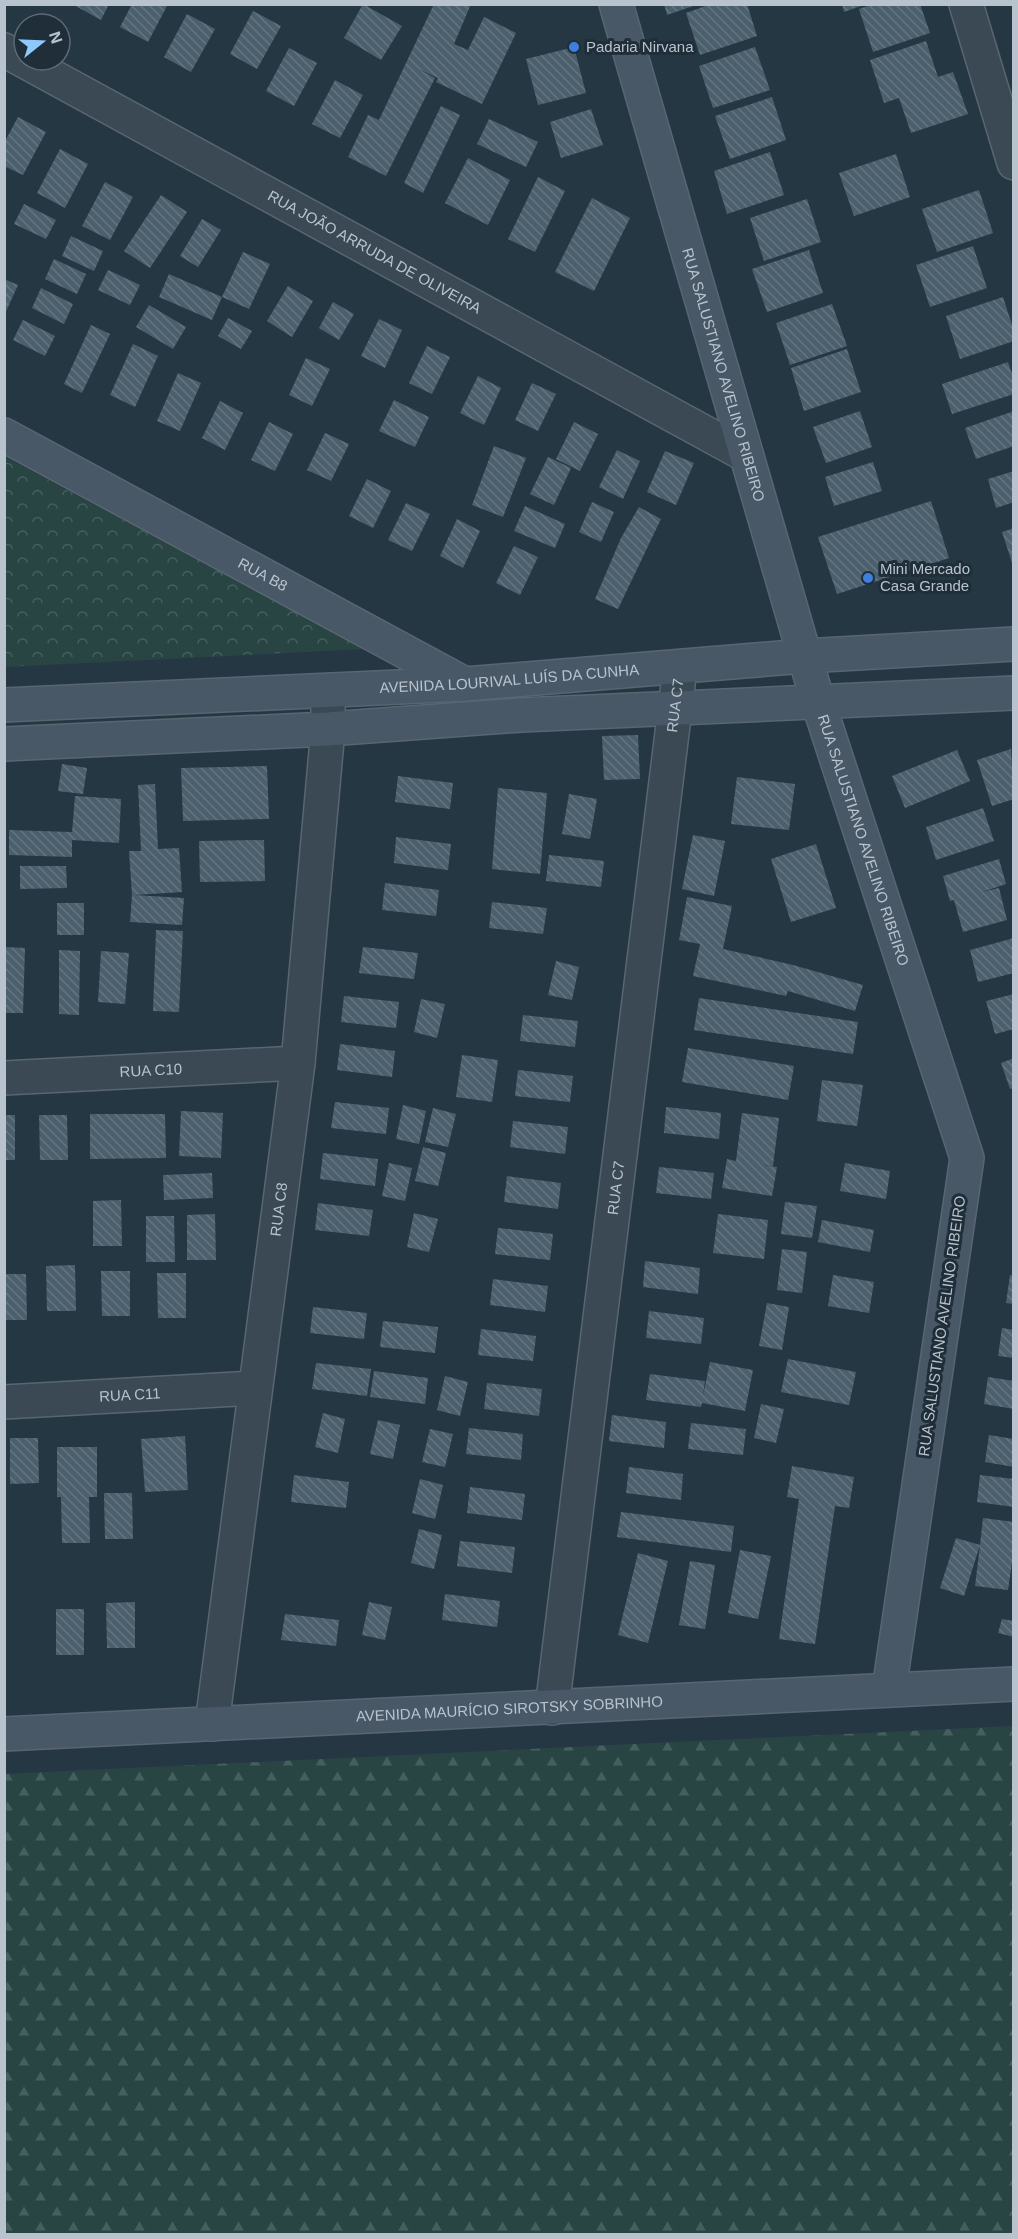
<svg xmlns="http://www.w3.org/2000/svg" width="1018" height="2239" font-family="Arial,sans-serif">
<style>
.forest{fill:url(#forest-firs)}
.park{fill:url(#park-crowns)}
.building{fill:url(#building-back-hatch)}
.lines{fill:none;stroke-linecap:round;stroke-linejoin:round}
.street-casing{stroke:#596671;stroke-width:36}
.secondary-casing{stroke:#596671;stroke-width:36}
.street{stroke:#3a4954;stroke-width:33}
.secondary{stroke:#485867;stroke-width:33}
.shop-dot{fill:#3f7fe0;stroke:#1f2e39;stroke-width:2}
.labels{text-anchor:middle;stroke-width:6;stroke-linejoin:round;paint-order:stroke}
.poi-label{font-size:15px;fill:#b8c3cd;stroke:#1f2e39;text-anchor:start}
.street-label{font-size:15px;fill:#b8c3cd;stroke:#1f2e39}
</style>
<defs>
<pattern id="forest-firs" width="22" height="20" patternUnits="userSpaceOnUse" patternTransform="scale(1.5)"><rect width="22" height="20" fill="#284544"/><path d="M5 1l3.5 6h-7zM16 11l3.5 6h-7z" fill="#455e5e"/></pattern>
<pattern id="park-crowns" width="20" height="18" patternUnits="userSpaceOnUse" patternTransform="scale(1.5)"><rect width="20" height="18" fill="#284544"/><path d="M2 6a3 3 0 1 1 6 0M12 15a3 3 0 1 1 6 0" fill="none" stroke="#455e5e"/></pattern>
<pattern id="building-back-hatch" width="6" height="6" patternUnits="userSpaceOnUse" patternTransform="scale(1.5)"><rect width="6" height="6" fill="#4c5f6d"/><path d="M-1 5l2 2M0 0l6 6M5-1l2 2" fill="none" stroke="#647481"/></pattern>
</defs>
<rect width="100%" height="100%" fill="#263744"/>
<polygon class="forest" points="1013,1726 1013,2234 5,2234 5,1774"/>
<polygon class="park" points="5,457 365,649 5,667"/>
<g class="building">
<polygon points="72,4 109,4 101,20"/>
<polygon points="132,4 168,4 148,42 120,27"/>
<polygon points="363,4 402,26 381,60 344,38"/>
<polygon points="434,4 471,4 454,44 468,50 484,17 516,33 482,104 436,82 438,78 418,69 435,78 386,176 348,157 368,115 379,120"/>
<polygon points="664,4 696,4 696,5 667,15"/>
<polygon points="711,4 747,4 757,36 700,55 686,13"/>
<polygon points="842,4 864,4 864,5 844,12"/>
<polygon points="873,4 920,4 930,33 873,52 859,9"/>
<polygon points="253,11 281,26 257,69 230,54"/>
<polygon points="187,14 215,29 191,72 164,57"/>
<polygon points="926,41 938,77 953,72 968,114 911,133 899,98 884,103 870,60"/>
<polygon points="574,47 586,93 538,105 526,59"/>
<polygon points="755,47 770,90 713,108 699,66"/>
<polygon points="289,48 317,63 294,106 266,91"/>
<polygon points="335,80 363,95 340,138 312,124"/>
<polygon points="772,97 786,140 730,159 715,116"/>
<polygon points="441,106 460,115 423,193 404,183"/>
<polygon points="591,109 603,145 561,158 550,122"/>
<polygon points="18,117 46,132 23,175 4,166 4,143"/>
<polygon points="489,119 538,142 526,167 477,144"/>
<polygon points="60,149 88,164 65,208 37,193"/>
<polygon points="770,152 784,195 727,214 714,171"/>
<polygon points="896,154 910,197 854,216 839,173"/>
<polygon points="468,158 510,180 488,225 445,203"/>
<polygon points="538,177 565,191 535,252 508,239"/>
<polygon points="105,182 133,197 110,240 82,226"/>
<polygon points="979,190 993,233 937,252 922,209"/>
<polygon points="161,195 187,212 150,268 124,251"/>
<polygon points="592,198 630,218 594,291 555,272"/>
<polygon points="807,199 821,242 764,261 750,218"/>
<polygon points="24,204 56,220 46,239 14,224"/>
<polygon points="202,219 221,230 198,267 180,256"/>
<polygon points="71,236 103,251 94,271 62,256"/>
<polygon points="973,246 987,288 930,307 916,265"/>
<polygon points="809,250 823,293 767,312 752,269"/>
<polygon points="243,252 270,264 249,309 222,297"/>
<polygon points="54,259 86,274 77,294 45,279"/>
<polygon points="108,270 140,285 130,305 98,290"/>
<polygon points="169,274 222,297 212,320 159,297"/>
<polygon points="4,279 18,285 4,316"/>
<polygon points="288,286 313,301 292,337 267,321"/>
<polygon points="41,288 73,304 64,324 32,308"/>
<polygon points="1003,297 1014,331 1014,341 960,359 946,316"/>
<polygon points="333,302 354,314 339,340 319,328"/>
<polygon points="832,304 847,346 790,365 776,323"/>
<polygon points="149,305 186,327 173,349 136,327"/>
<polygon points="228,318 252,331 241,349 218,336"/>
<polygon points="379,319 402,330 385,368 361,356"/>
<polygon points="23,320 55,336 45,356 13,340"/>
<polygon points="91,325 110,334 82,393 64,384"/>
<polygon points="133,344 158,356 135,407 110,395"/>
<polygon points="427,346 450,357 432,394 409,383"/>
<polygon points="847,349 861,392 804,411 791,368"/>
<polygon points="306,358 330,369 312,406 289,395"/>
<polygon points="1008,362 1014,380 1014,394 952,414 942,384"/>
<polygon points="178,373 201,383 180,431 157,421"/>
<polygon points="478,376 501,388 484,425 460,413"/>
<polygon points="532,383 556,394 538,431 515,420"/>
<polygon points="394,400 429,417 415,447 379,431"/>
<polygon points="220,401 243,413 225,450 202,438"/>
<polygon points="860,411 872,447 826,463 813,427"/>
<polygon points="1014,411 1014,446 976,459 965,428"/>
<polygon points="269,422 293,434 275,471 251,460"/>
<polygon points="574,422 598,434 580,471 556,459"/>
<polygon points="325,433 349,444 331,481 307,470"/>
<polygon points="494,446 526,458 503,517 472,505"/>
<polygon points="617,450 640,461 623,499 599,487"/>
<polygon points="665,451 694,463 676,505 647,492"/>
<polygon points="548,457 571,468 554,505 530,494"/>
<polygon points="873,462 882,491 834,506 825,477"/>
<polygon points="1014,471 1014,502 996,508 988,479"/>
<polygon points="367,479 391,491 373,528 349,516"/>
<polygon points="931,501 949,558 837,594 818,537"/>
<polygon points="592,502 614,512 601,542 579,532"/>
<polygon points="406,503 430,514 412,551 388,540"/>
<polygon points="525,506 565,524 555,548 514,531"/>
<polygon points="639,507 661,519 618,609 595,599 621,538"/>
<polygon points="457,519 480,531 463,568 440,556"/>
<polygon points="1014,528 1014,566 1013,566 1002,532"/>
<polygon points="514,546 538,557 520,595 496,583"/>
<polygon points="638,735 640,779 604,780 602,736"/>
<polygon points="1011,749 1014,799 992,806 977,760"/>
<polygon points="957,750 970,781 905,808 892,776"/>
<polygon points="62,764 87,768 83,794 58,791"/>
<polygon points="267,766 269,819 183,821 181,768"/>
<polygon points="398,776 453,783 450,809 395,802"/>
<polygon points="737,777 795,784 789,830 731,824"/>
<polygon points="155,784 158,849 179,848 182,892 134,895 184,898 182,925 130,922 132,895 129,851 141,851 138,785"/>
<polygon points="498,788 547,793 540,874 492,869"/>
<polygon points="569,794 597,799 590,839 562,834"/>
<polygon points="75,796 121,799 119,843 72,840 72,857 9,855 9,830 72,832"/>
<polygon points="983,808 994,841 936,860 926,827"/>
<polygon points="693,835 725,841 714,896 682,889"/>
<polygon points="396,837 451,844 448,870 394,863"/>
<polygon points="264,840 265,881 200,882 199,841"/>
<polygon points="816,844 836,908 791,922 771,859"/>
<polygon points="549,855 604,861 601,887 546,881"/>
<polygon points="999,859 1006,884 982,892 999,888 1007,920 963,932 954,900 950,901 943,876"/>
<polygon points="20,866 66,866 67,888 20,889"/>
<polygon points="385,883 439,890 436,916 382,910"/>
<polygon points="687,897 732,906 723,949 793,965 863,985 855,1011 788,991 786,996 693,976 700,944 679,940"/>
<polygon points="492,902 547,908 543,934 489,928"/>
<rect x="57" y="903" width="27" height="32"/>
<polygon points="156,930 183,931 179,1012 153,1011"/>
<polygon points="1014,938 1014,973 978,982 970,950"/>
<polygon points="4,947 25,948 23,1013 4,1013"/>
<polygon points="363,947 418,953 414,979 359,973"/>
<polygon points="59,950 80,951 79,1015 59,1014"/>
<polygon points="101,951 129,953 125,1004 98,1002"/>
<polygon points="556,961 579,967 572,1000 548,995"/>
<polygon points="1014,994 1014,1029 995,1034 986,1001"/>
<polygon points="344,996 399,1002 396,1028 341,1022"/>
<polygon points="699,998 858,1022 853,1054 694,1030"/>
<polygon points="421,999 445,1004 437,1038 414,1032"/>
<polygon points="523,1015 578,1021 575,1047 520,1041"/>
<polygon points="340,1044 395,1051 392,1077 337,1070"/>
<polygon points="688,1048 794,1066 788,1100 682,1082"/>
<polygon points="462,1055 498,1060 492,1102 456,1097"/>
<polygon points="1014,1058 1014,1088 1010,1089 1001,1063"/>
<polygon points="518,1070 573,1076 570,1102 515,1096"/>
<polygon points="822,1080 863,1085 857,1126 817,1121"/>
<polygon points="335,1102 389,1108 386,1134 331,1128"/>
<polygon points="403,1105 426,1111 419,1144 396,1139"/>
<polygon points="666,1107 721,1113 719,1139 664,1133"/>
<polygon points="433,1108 456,1114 448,1147 425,1142"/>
<polygon points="181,1111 223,1113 221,1158 179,1156"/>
<polygon points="742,1113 779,1118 773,1166 760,1165 777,1167 772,1196 722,1188 727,1159 736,1161"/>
<polygon points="90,1114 165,1114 166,1158 90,1159"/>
<rect x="4" y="1115" width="11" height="45"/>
<polygon points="39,1115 67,1115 68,1160 40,1160"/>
<polygon points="513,1121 568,1127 565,1154 510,1147"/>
<polygon points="423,1147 446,1153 438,1186 415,1181"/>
<polygon points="323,1153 378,1159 375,1186 320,1179"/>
<polygon points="389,1163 412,1168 405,1201 382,1196"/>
<polygon points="845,1163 890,1171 886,1199 840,1191"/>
<polygon points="659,1167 714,1173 711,1199 656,1193"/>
<polygon points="212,1173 213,1198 164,1200 163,1175"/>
<polygon points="507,1176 561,1183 558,1209 504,1202"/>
<polygon points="121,1200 122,1246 93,1246 93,1201"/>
<polygon points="785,1202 817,1206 812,1238 781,1234"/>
<polygon points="318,1203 373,1210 369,1236 315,1230"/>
<polygon points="414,1213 438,1219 429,1252 407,1247"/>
<polygon points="215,1214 216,1260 187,1260 187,1215"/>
<polygon points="718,1214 768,1220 764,1259 713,1253"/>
<polygon points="146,1216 174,1216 175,1262 146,1262"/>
<polygon points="822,1220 874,1230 870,1252 818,1242"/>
<polygon points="498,1228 553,1234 550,1260 495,1254"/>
<polygon points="782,1249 807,1252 802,1293 777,1290"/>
<polygon points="645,1261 700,1268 698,1294 643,1287"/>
<polygon points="75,1265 76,1311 47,1311 46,1266"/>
<polygon points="101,1271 130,1271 130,1316 102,1316"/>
<polygon points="157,1273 186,1273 186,1318 158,1318"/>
<polygon points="4,1274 26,1274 27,1320 4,1320"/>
<polygon points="833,1275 874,1282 869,1313 828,1306"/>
<polygon points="1010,1275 1014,1276 1014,1304 1006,1303"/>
<polygon points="493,1279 548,1286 545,1312 490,1305"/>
<polygon points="767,1303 789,1307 782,1350 759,1346"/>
<polygon points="313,1307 367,1313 364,1339 310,1333"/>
<polygon points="649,1311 704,1318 701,1344 646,1338"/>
<polygon points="383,1321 438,1327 435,1353 380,1347"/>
<polygon points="1002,1328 1014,1330 1014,1358 998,1356"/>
<polygon points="481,1329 536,1336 533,1361 478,1355"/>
<polygon points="788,1359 856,1372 849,1405 781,1392"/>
<polygon points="710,1362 753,1370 745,1411 702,1403 701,1407 646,1400 650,1374 705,1381 703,1396"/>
<polygon points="316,1363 371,1369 367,1396 312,1389"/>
<polygon points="374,1371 428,1378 425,1404 370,1397"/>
<polygon points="445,1376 468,1382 460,1416 437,1410"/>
<polygon points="988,1377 1014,1381 1014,1409 984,1404"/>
<polygon points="487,1383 542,1389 539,1416 484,1409"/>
<polygon points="761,1404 784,1409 776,1443 754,1438"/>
<polygon points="323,1413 345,1419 338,1453 315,1447"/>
<polygon points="612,1415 666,1422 664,1448 609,1441"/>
<polygon points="378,1420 400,1425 393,1459 370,1454"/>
<polygon points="691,1423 746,1429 743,1455 688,1449"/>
<polygon points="469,1428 523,1434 521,1460 466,1454"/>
<polygon points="430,1429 453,1434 445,1467 422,1462"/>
<polygon points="989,1435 1014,1439 1014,1467 985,1462"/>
<polygon points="185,1436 188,1490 145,1492 141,1439"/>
<polygon points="10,1438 38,1438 39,1483 10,1484"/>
<polygon points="57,1447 97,1447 97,1497 89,1497 90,1543 62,1543 61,1497 57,1497"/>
<polygon points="792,1466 854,1477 849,1508 835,1506 815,1644 779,1639 799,1499 787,1497"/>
<polygon points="629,1467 683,1474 681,1500 626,1493"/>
<polygon points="294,1475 349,1482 346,1508 291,1502"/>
<polygon points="980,1475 1014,1479 1014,1507 977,1502"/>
<polygon points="420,1479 443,1485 435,1519 412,1513"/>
<polygon points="470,1487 525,1494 522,1520 467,1513"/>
<polygon points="104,1493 132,1493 133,1539 105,1539"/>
<polygon points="621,1512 734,1526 731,1552 617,1537"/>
<polygon points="983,1518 1014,1522 1014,1549 1008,1590 975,1586 980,1545 964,1596 940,1588 956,1538 980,1545"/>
<polygon points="419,1529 442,1535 434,1569 411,1563"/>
<polygon points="460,1541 515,1547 512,1573 457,1566"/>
<polygon points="740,1550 771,1556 758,1619 728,1613"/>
<polygon points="638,1553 668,1561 648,1643 618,1635"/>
<polygon points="690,1561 715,1565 705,1629 679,1625"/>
<polygon points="445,1594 500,1601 497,1627 442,1620"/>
<polygon points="135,1602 135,1648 107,1648 106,1603"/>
<polygon points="369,1602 392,1607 385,1640 362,1635"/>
<rect x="56" y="1609" width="28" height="46"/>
<polygon points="285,1614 339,1620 336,1646 281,1640"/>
<polygon points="1002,1619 1014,1621 1014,1637 998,1633"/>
</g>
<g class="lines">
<defs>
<g id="street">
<polyline points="966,4 1014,163"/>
<path id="s1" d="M4 50 744 454"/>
<path id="s2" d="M4 1078 298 1063"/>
<path id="s3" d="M4 1402 255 1388"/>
<path id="s4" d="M552 1708 680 668"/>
<path id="s5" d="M212 1724 298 1063 328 729V692"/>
</g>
<g id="secondary">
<path id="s6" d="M616 4 818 702 967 1158 889 1690"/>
<path id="s7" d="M4 435 465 684"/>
<path id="s8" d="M4 705 465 684 805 656 1014 644"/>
<polyline points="4,744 328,729 521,715 1014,693"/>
<path id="s9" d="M4 1734 1014 1684"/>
</g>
</defs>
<use href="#street" class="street-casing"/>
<use href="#secondary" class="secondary-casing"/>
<use href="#street" class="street"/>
<use href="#secondary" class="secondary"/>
</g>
<g class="shop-dot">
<circle cx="574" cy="47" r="6"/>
<circle cx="868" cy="578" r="6"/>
</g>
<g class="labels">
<g class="poi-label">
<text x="586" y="52">Padaria Nirvana</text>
<text x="880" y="574">Mini Mercado<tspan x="880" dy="17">Casa Grande</tspan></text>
</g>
<g class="street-label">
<text dy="5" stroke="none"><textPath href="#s1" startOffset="422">RUA JOÃO ARRUDA DE OLIVEIRA</textPath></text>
<text dy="5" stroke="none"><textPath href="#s6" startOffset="386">RUA SALUSTIANO AVELINO RIBEIRO</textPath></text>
<text dy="5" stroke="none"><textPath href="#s7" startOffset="294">RUA B8</textPath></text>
<text dy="5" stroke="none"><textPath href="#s8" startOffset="506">AVENIDA LOURIVAL LUÍS DA CUNHA</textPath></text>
<text dy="5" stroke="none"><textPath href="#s4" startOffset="1010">RUA C7</textPath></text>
<text dy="5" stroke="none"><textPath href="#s6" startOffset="872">RUA SALUSTIANO AVELINO RIBEIRO</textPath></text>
<text dy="5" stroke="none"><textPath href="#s2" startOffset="147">RUA C10</textPath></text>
<text dy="5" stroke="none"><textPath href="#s4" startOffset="524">RUA C7</textPath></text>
<text dy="5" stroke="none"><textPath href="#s5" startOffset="519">RUA C8</textPath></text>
<text transform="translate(942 1326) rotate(-82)" y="5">RUA SALUSTIANO AVELINO RIBEIRO</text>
<text dy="5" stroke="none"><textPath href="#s3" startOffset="126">RUA C11</textPath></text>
<text dy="5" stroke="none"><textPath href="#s9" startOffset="506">AVENIDA MAURÍCIO SIROTSKY SOBRINHO</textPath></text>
</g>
</g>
<rect width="1018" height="2239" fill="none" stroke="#b8c3cd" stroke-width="12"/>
<g transform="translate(42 42) rotate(72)"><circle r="28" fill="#1f2e39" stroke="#5c6a74" stroke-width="1.5"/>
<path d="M0-4.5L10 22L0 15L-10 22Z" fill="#8dc9fd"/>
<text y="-9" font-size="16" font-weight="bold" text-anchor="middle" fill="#b8c3cd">N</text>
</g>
</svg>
